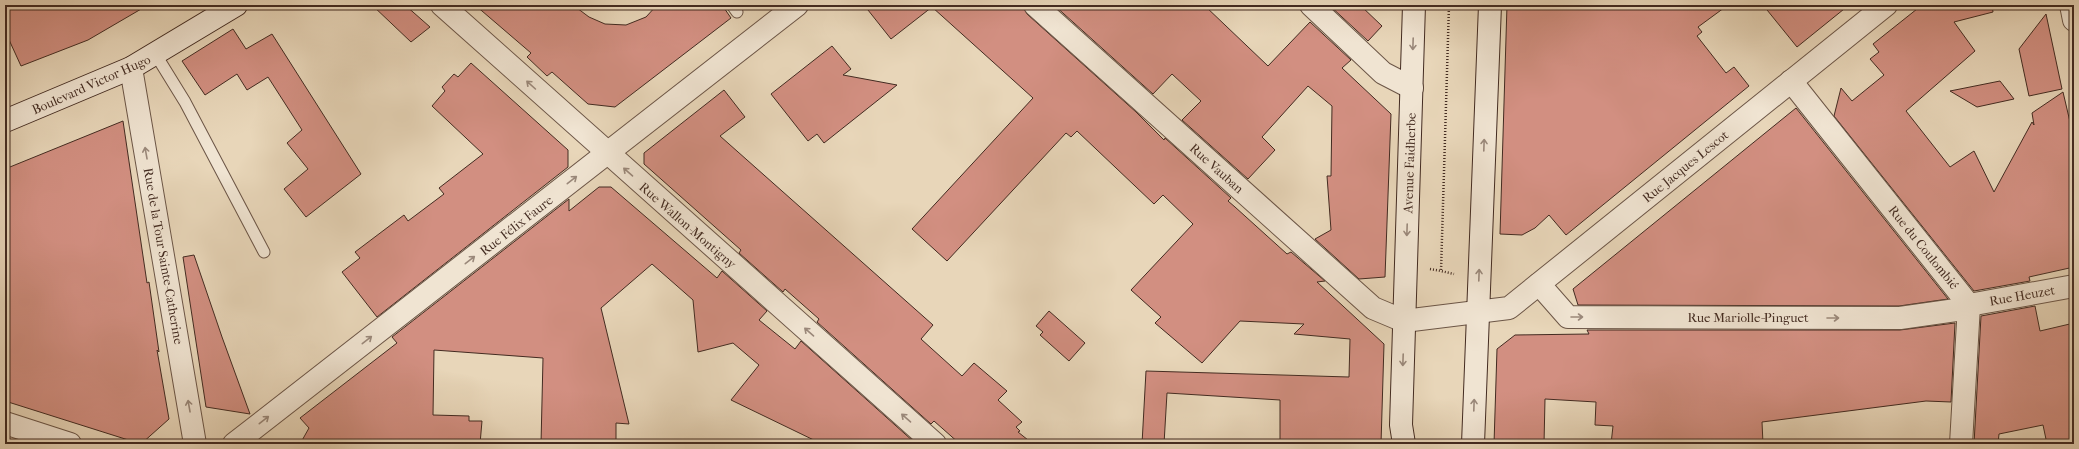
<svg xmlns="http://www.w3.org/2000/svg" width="2079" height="449" font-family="'IM FELL French Canon',serif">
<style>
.building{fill:#d28f81;stroke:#432b21}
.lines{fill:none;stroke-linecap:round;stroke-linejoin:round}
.lane-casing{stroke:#6c5647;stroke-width:13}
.street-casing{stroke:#6c5647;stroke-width:24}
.secondary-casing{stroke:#432b21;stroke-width:24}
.path{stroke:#432b21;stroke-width:2.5;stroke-dasharray:1 2;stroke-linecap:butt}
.lane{stroke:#f0e4d2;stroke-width:11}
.street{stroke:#f0e4d2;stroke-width:22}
.secondary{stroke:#f0e4d2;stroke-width:22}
.oneway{stroke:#9a887a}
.labels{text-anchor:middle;stroke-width:3;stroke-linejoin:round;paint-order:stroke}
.street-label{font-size:13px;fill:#432b21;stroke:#f0e4d2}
</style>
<rect width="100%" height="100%" fill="#e8d6b9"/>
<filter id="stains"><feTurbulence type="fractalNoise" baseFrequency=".005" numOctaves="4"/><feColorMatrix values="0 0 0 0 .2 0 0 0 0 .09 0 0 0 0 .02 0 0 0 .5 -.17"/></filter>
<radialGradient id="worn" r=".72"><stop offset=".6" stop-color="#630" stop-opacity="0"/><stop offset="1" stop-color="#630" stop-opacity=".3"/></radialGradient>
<g class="building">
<polygon points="5,5 148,5 88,40 21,66 5,31"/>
<polygon points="372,5 405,5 430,27 411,42"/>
<polygon points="475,5 573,5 589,17 605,24 626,25 646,17 657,5 722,5 731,18 615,107 588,104 552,72 547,76 527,57 531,53"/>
<polygon points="864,5 1023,5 1027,14 1136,112 1164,140 1165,138 1231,198 1228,201 1235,207 1287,254 1291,252 1325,281 1317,282 1384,344 1381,444 1280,444 1280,400 1167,393 1164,444 1142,444 1146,371 1349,377 1350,339 1294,334 1304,324 1240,321 1202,363 1155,323 1161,317 1131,290 1193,224 1163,195 1154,204 1077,131 1071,137 1066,133 947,261 912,229 1033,98 932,7 891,39"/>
<polygon points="1054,5 1204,5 1268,66 1310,22 1351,60 1342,68 1391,114 1385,277 1359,279 1315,239 1331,230 1327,176 1331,176 1332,106 1308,86 1262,137 1275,150 1248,179 1182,120 1201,101 1172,74 1153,94"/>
<polygon points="1329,5 1360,5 1382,26 1368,41"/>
<polygon points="1507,5 1728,5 1698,27 1702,32 1697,36 1726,73 1734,67 1749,86 1566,235 1549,215 1535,228 1522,235 1500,234"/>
<polygon points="1763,5 1849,5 1797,47"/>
<polygon points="1922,5 1992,5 1993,12 1954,22 1975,51 1906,111 1950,167 1974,151 1994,192 2032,122 2034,125 2032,113 2063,92 2074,139 2074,267 2029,277 2030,281 1974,291 1834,116 1841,88 1852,101 1884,75 1870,59 1879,52 1873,44"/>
<polygon points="2046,14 2062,89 2029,96 2019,49"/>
<polygon points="233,29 246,49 272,34 361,174 306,217 284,189 308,169 287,143 302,130 268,77 247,90 237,74 205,95 182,61"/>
<polygon points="832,46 851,69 843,75 897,85 824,143 817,134 808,141 771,94"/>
<polygon points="471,63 568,150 568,167 377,317 342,272 360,258 355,252 404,215 408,221 444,194 439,188 483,154 432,106 445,91 442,87 454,74 458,77"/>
<polygon points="2000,81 2014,99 1977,107 1950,91"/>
<polygon points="724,90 745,117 720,136 933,325 921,339 962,376 974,363 1007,391 998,400 1022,422 1016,427 1020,431 1018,432 1033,444 960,444 934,421 931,424 817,322 819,319 785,289 783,292 739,253 741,250 644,164 644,153"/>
<polygon points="1796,108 1948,299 1899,306 1578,305 1573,289"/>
<polygon points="123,121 147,283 149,282 159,352 157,350 169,419 141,444 5,401 5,169"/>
<polygon points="599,187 611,187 717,278 722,271 767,311 759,320 795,349 801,341 914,442 913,444 822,444 731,400 759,365 733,343 698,352 693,300 652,264 601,308 629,424 616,423 616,444 541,444 543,358 434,350 433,415 469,416 469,421 482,421 480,444 300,444 309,428 300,418 397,343 392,337 569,199 569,211"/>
<polygon points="194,255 222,337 250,414 206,407 183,257"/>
<polygon points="2035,306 2040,331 2074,323 2074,444 2047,444 2043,425 1999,434 1998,444 1974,444 1981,316"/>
<polygon points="1049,311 1085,343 1069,361 1040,335 1043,332 1036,326"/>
<polygon points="1955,323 1951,402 1926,401 1762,422 1763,444 1611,444 1613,426 1595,425 1596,402 1545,399 1544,444 1494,444 1497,349 1515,335 1589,334 1587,330 1900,330"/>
</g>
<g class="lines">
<defs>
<g id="lane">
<polyline points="732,5 737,12"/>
<polyline points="156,55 185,102 264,252"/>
</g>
<g id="street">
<polyline points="442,5 935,444"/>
<polyline points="1035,5 1373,308 1404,321 1509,308 1886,5"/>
<polyline points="1311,5 1383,73 1412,88"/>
<polyline points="2071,5 2074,20"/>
<polyline points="131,68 195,444"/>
<polyline points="1791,81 1969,305 1961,444"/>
<polyline points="1539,284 1568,317 1900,318 1956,310 1969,305 2074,286"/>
<polyline points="5,423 70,444"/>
<polyline points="234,444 797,5"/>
</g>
<g id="secondary">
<polyline points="5,121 131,68 236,5"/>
<polyline points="1404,444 1401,425 1414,5"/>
<polyline points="1473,444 1490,5"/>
</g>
</defs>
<use href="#lane" class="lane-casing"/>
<use href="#street" class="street-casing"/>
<use href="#secondary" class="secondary-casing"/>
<g class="path">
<polyline points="1449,5 1441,271 1454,274"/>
<polyline points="1430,269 1441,271"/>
</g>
<use href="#lane" class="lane"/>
<use href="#street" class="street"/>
<use href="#secondary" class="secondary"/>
</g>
<defs><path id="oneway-shaft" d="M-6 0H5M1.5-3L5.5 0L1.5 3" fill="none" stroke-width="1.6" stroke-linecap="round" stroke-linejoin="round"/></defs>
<g class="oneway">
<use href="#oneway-shaft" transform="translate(1413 44) rotate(92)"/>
<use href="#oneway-shaft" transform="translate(531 85) rotate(-138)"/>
<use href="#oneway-shaft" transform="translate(1484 145) rotate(-88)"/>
<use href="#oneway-shaft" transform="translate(146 153) rotate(-100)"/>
<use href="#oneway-shaft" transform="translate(628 172) rotate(-139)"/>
<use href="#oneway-shaft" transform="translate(572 180) rotate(-38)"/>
<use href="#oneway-shaft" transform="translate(1407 230) rotate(92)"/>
<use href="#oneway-shaft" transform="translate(470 260) rotate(-38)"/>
<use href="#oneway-shaft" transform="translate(1479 275) rotate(-88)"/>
<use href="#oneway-shaft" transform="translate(1577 317)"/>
<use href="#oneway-shaft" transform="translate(1833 318)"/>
<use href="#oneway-shaft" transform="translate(809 332) rotate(-139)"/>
<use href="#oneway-shaft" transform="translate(367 340) rotate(-38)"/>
<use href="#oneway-shaft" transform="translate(1403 360) rotate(92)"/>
<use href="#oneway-shaft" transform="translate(1474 405) rotate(-88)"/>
<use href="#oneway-shaft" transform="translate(189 406) rotate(-100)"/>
<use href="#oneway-shaft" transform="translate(906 418) rotate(-139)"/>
<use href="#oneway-shaft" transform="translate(264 420) rotate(-38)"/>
</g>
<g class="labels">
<g class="street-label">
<text transform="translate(91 84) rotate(-24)" y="5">Boulevard Victor Hugo</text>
<text transform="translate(1409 163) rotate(-88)" y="5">Avenue Faidherbe</text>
<text transform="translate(1685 166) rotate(-39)" y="5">Rue Jacques Lescot</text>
<text transform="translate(1217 168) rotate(42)" y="5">Rue Vauban</text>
<text transform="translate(516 225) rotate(-38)" y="5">Rue Félix Faure</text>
<text transform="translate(688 225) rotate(41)" y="5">Rue Wallon-Montigny</text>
<text transform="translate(1924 247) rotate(51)" y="5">Rue du Coulombié</text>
<text transform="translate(164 256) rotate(80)" y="5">Rue de la Tour Sainte-Catherine</text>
<text transform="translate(2022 295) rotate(-10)" y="5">Rue Heuzet</text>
<text x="1748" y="322">Rue Mariolle-Pinguet</text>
</g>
</g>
<rect width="2079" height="449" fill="none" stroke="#e8d6b9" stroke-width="20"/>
<rect x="6" y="6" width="2067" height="437" fill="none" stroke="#432b21" stroke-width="2"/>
<rect x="10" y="10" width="2059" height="429" fill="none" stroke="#432b21"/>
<rect width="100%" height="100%" filter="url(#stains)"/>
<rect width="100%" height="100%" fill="url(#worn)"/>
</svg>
